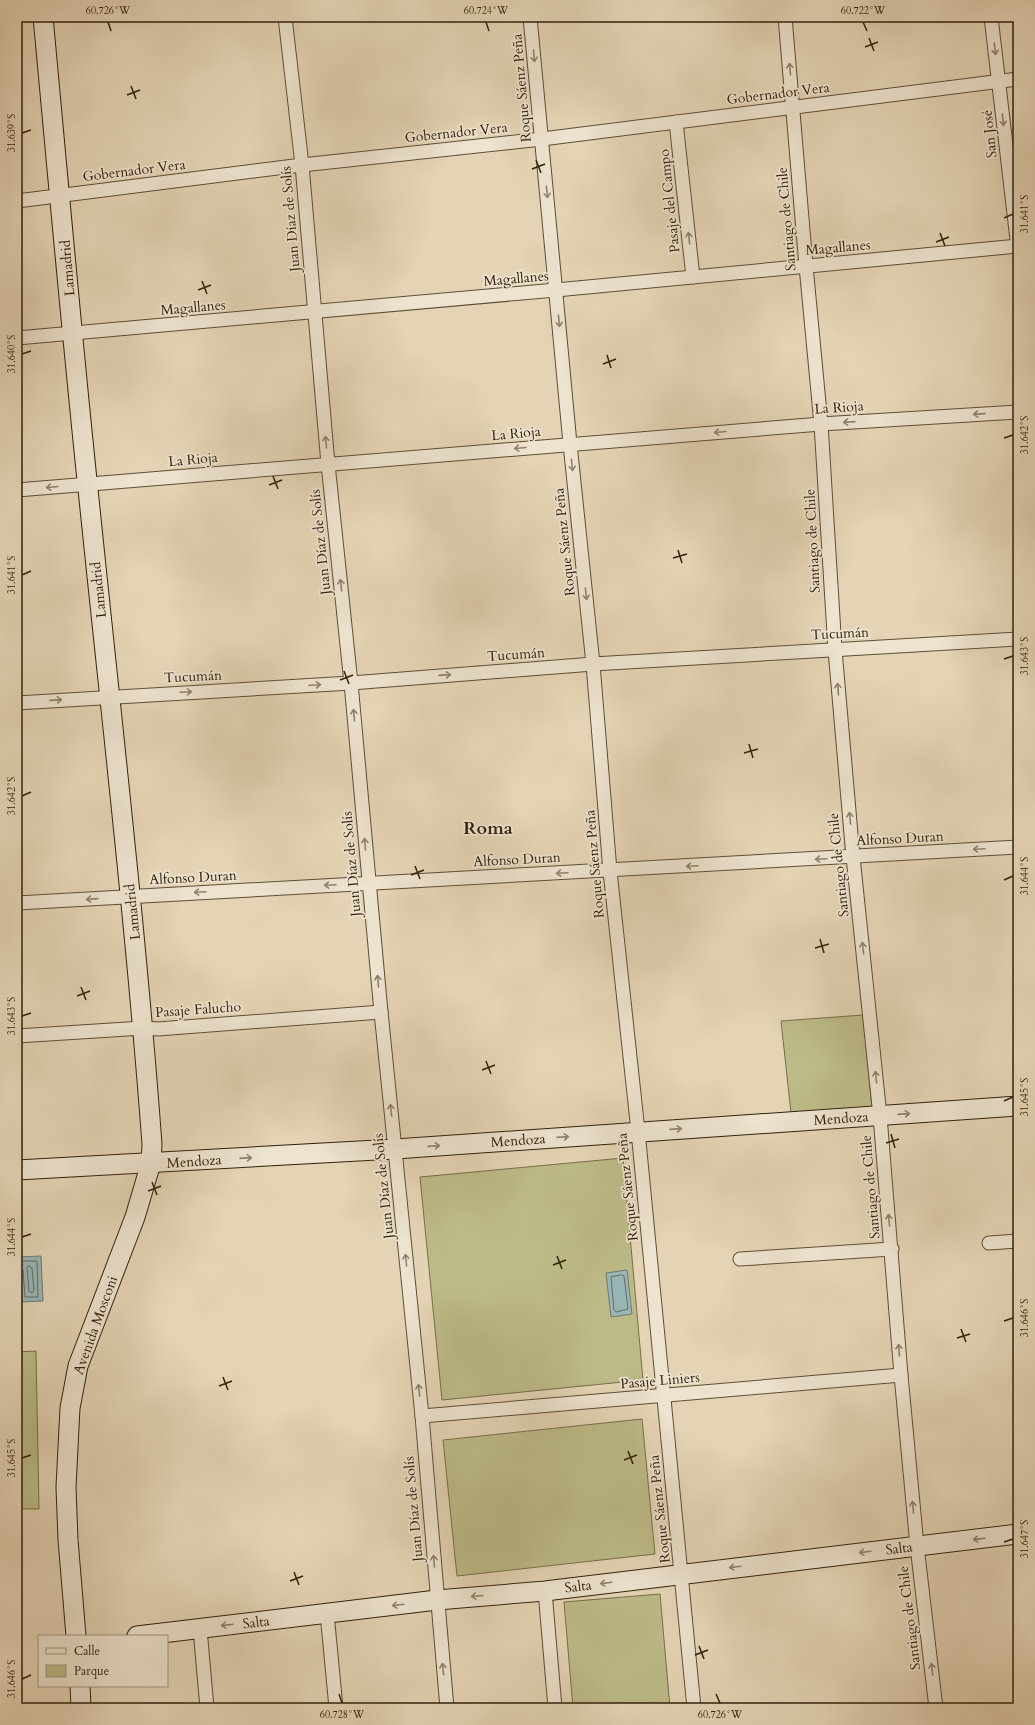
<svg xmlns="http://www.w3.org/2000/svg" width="1035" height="1725" font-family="Cardo,serif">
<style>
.green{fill:#bcbb88;stroke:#776e4a}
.water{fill:#99b6b7;stroke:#707a72}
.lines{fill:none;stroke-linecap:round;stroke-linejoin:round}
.shore{stroke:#666c61;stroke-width:1}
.street-casing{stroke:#5e4e36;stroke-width:15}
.secondary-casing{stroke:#32210b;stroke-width:21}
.street{stroke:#ede3cf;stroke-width:13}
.secondary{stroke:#ede3cf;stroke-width:19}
.oneway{stroke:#90826d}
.ticks{fill:none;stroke:#32210b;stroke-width:1.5}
.labels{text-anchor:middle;stroke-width:3.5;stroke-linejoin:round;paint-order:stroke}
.street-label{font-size:14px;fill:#32210b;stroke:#ede3cf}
.district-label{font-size:18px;font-weight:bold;fill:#32210b;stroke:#ede3cf}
.neatline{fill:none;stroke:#32210b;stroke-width:1.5}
.ticks-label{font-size:10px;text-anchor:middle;fill:#32210b}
</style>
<rect width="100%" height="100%" fill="#e4d4b5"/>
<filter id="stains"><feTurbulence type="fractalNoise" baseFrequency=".005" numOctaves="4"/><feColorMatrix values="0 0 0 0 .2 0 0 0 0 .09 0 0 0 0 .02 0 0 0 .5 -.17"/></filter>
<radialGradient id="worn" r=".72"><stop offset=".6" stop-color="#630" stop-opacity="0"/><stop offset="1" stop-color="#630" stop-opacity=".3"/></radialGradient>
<g class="green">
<polygon points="863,1015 872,1108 791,1113 781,1021"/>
<polygon points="623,1158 643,1380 442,1400 420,1177"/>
<polygon points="36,1351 39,1509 17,1509 17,1352"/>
<polygon points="642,1419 655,1554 457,1576 443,1440"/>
<polygon points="660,1594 670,1708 573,1708 564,1602"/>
</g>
<g class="water">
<polygon points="41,1256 43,1301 21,1302 18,1257"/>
<polygon points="627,1270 632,1314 611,1317 606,1273"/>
</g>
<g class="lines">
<g class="shore">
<polyline points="17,1261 37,1261 38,1297 25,1297 23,1270 21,1267 17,1266"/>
<polygon points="29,1266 32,1268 34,1291 32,1293 29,1291 27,1268"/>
<polygon points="622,1275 624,1276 628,1309 616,1312 614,1310 611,1277"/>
</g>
<defs>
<g id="street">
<polyline points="285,17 302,165 328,464 351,683 381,1012 422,1416 447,1708"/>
<polyline points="530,17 570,444 593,664 610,871 638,1131 694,1708"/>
<polyline points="785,17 806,266 821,424 835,650 853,857 880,1116 901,1375 917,1546 936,1708"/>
<polyline points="991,17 1018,248"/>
<polyline points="676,122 693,277"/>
<polyline points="17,201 302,165 542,139 1018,79"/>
<polyline points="17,338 556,290 1018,246"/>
<polyline points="17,490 821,424 1018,412"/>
<polyline points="17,703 351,683 593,664 1018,639"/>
<polyline points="17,903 1018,847"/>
<polyline points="17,1036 143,1028 158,1029 381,1012"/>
<polyline points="989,1243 1018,1241"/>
<polyline points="740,1259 892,1249"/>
<polyline points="422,1416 901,1375"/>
<polyline points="545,1591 555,1708"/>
<polyline points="327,1613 336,1708"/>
<polyline points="200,1629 207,1708"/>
</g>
<g id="secondary">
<path d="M43 17C58 178 72 338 89 499 111 714 136 929 152 1144L151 1163 135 1217 78 1366 70 1408 66 1487 68 1540 76 1636"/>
<polyline points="17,1170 395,1149 1018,1106"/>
<polyline points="137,1636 437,1600 545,1591 1018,1534"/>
<polyline points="80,1686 81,1708"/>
</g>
</defs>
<use href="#street" class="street-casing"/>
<use href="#secondary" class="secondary-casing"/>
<use href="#street" class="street"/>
<use href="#secondary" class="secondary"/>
</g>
<defs><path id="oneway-shaft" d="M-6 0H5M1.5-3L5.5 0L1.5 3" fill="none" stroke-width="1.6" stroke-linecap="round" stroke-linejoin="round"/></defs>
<g class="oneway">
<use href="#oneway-shaft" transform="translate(995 49) rotate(83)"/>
<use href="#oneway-shaft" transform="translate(534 56) rotate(85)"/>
<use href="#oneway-shaft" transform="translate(790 69) rotate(-95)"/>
<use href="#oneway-shaft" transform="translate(1003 120) rotate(84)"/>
<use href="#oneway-shaft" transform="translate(547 192) rotate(84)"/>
<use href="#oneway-shaft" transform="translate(689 238) rotate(-96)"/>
<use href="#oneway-shaft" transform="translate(559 321) rotate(85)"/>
<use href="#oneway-shaft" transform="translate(979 414) rotate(176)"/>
<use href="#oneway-shaft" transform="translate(849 422) rotate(176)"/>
<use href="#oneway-shaft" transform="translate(720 432) rotate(175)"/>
<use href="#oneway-shaft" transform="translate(326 442) rotate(-95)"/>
<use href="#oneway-shaft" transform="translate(520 448) rotate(175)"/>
<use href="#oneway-shaft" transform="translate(572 465) rotate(84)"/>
<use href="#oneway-shaft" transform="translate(52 487) rotate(175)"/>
<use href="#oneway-shaft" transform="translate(341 585) rotate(-96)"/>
<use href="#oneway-shaft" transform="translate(586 594) rotate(84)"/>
<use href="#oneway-shaft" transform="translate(445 675) rotate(-4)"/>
<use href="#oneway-shaft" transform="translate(315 685) rotate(-3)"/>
<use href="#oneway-shaft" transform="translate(838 689) rotate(-95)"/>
<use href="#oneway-shaft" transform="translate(186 692) rotate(-3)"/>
<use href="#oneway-shaft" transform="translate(56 700) rotate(-4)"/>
<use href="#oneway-shaft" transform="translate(354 715) rotate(-95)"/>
<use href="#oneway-shaft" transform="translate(850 818) rotate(-95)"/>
<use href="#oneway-shaft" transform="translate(365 844) rotate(-95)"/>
<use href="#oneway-shaft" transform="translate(979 849) rotate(177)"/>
<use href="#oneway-shaft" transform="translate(821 859) rotate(177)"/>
<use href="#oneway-shaft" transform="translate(692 866) rotate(177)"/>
<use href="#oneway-shaft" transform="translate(562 873) rotate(177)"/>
<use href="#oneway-shaft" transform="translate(330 885) rotate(177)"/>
<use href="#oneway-shaft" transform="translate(200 892) rotate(177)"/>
<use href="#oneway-shaft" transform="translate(92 899) rotate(176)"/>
<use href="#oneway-shaft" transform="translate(863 948) rotate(-96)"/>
<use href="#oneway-shaft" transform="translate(378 981) rotate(-95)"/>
<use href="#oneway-shaft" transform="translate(876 1077) rotate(-96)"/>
<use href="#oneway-shaft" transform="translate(391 1110) rotate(-96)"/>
<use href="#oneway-shaft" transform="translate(904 1114) rotate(-4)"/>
<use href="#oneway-shaft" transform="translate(676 1129) rotate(-4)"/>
<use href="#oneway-shaft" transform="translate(563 1137) rotate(-4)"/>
<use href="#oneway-shaft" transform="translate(434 1146) rotate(-4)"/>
<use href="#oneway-shaft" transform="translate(246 1158) rotate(-4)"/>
<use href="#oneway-shaft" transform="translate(889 1220) rotate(-95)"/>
<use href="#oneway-shaft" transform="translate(406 1260) rotate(-96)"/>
<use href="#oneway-shaft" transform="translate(899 1350) rotate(-94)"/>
<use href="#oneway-shaft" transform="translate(419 1390) rotate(-96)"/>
<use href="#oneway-shaft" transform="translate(913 1507) rotate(-95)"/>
<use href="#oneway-shaft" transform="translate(979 1539) rotate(173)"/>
<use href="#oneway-shaft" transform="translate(865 1552) rotate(173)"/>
<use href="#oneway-shaft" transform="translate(434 1561) rotate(-94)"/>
<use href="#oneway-shaft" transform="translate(735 1567) rotate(173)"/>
<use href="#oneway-shaft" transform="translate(606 1583) rotate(173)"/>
<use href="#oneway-shaft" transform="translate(477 1596) rotate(175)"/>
<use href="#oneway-shaft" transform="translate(398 1605) rotate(173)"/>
<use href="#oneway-shaft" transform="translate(227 1625) rotate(173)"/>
<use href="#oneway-shaft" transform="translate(443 1669) rotate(-96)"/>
<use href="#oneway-shaft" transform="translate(932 1669) rotate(-97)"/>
</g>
<path class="ticks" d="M108 22 111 31M486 22 489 31M863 22 867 31M869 38 874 51M865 47 878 42M131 86 136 99M127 95 140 90M22 133 31 130M536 160 541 173M532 169 545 164M1004 218 1013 214M940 233 945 246M936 242 949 237M202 281 207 294M198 290 211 285M22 354 31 351M607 355 611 368M603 364 616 359M1004 438 1013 435M273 476 278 489M269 485 282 480M678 550 682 563M673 558 687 554M22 575 31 571M1004 659 1013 656M344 671 349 684M340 680 353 675M749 744 753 758M744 753 758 749M22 796 31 792M415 866 420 879M411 875 424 870M1004 880 1013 876M820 939 824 953M815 948 829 944M81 987 86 1000M77 996 90 991M22 1016 31 1013M486 1061 491 1074M482 1070 495 1065M1004 1101 1013 1097M891 1134 895 1148M886 1143 899 1139M152 1182 157 1195M148 1191 161 1186M22 1237 31 1234M557 1256 562 1269M553 1265 566 1260M1004 1321 1013 1318M961 1329 966 1342M957 1338 970 1334M223 1377 228 1390M219 1386 232 1381M628 1451 633 1464M22 1458 31 1455M624 1460 637 1455M1004 1542 1013 1539M294 1572 299 1585M290 1581 303 1576M699 1646 704 1659M695 1655 708 1650M22 1679 31 1675M339 1694 342 1703M716 1694 720 1703"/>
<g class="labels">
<g class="street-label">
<text transform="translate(521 88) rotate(-95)" y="5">Roque Sáenz Peña</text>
<text transform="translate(778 93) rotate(-7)" y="5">Gobernador Vera</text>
<text transform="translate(456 132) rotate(-6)" y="5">Gobernador Vera</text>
<text transform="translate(989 134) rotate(-96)" y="5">San José</text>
<text transform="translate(134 170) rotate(-7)" y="5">Gobernador Vera</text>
<text transform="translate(669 201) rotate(-96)" y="5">Pasaje del Campo</text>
<text transform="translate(290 219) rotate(-95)" y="5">Juan Díaz de Solís</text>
<text transform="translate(786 219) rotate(-95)" y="5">Santiago de Chile</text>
<text transform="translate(838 247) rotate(-5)" y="5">Magallanes</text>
<text transform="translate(67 268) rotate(-95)" y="5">Lamadrid</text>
<text transform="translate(516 278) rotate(-5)" y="5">Magallanes</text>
<text transform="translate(193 307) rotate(-5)" y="5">Magallanes</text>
<text transform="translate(839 407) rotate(-4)" y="5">La Rioja</text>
<text transform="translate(516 433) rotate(-5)" y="5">La Rioja</text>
<text transform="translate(193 459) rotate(-5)" y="5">La Rioja</text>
<text transform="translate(812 541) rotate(-93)" y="5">Santiago de Chile</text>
<text transform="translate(320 542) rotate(-96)" y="5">Juan Díaz de Solís</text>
<text transform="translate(564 542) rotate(-96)" y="5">Roque Sáenz Peña</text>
<text transform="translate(98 590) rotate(-96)" y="5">Lamadrid</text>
<text transform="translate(840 633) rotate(-3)" y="5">Tucumán</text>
<text transform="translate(516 654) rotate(-4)" y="5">Tucumán</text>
<text transform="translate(193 676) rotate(-3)" y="5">Tucumán</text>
<text transform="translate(900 838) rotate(-3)" y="5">Alfonso Duran</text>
<text transform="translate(517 859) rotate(-3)" y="5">Alfonso Duran</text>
<text transform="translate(351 864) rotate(-95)" y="5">Juan Díaz de Solís</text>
<text transform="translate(594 864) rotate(-95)" y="5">Roque Sáenz Peña</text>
<text transform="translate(838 865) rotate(-96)" y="5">Santiago de Chile</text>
<text transform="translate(193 877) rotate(-3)" y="5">Alfonso Duran</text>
<text transform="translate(132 912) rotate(-96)" y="5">Lamadrid</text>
<text transform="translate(198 1009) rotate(-4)" y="5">Pasaje Falucho</text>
<text transform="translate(841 1118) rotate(-4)" y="5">Mendoza</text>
<text transform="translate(518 1140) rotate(-4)" y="5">Mendoza</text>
<text transform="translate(194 1161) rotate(-4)" y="5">Mendoza</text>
<text transform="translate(383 1186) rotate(-96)" y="5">Juan Díaz de Solís</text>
<text transform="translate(627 1187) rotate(-96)" y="5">Roque Sáenz Peña</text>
<text transform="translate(870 1187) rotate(-95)" y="5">Santiago de Chile</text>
<text transform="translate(95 1325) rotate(-70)" y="5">Avenida Mosconi</text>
<text transform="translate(660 1380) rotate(-5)" y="5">Pasaje Liniers</text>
<text transform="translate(413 1509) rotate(-95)" y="5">Juan Díaz de Solís</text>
<text transform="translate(659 1509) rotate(-96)" y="5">Roque Sáenz Peña</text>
<text transform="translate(899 1548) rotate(-7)" y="5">Salta</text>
<text transform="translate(578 1586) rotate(-7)" y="5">Salta</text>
<text transform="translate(909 1618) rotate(-97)" y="5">Santiago de Chile</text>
<text transform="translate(256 1622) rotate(-7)" y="5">Salta</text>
</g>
<g class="district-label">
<text x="488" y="834">Roma</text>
</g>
</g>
<rect width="1035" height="1725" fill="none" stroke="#e4d4b5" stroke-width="44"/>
<rect x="38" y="1635" width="130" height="52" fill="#ede3cf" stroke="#a29581"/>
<rect x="46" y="1648" width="20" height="6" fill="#ede3cf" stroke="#a29581"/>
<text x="74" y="1655" font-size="12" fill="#32210b">Calle</text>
<rect x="46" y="1665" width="20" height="12" fill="#bcbb88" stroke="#a29581"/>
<text x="74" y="1675" font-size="12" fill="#32210b">Parque</text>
<rect x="22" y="22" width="991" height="1681" class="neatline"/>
<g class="ticks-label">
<text x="108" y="14">60.726°W</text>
<text x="486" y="14">60.724°W</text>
<text x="863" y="14">60.722°W</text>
<text transform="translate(11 133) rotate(-90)" y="4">31.639°S</text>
<text transform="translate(1024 214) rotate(-90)" y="4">31.641°S</text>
<text transform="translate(11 354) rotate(-90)" y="4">31.640°S</text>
<text transform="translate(1024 435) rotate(-90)" y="4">31.642°S</text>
<text transform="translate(11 575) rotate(-90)" y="4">31.641°S</text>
<text transform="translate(1024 656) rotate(-90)" y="4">31.643°S</text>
<text transform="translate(11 796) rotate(-90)" y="4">31.642°S</text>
<text transform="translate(1024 876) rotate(-90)" y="4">31.644°S</text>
<text transform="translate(11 1016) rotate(-90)" y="4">31.643°S</text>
<text transform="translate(1024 1097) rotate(-90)" y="4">31.645°S</text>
<text transform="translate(11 1237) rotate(-90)" y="4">31.644°S</text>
<text transform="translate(1024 1318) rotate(-90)" y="4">31.646°S</text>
<text transform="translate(11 1458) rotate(-90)" y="4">31.645°S</text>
<text transform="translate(1024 1539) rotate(-90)" y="4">31.647°S</text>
<text transform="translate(11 1679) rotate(-90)" y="4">31.646°S</text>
<text x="342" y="1718">60.728°W</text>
<text x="720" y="1718">60.726°W</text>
</g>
<rect width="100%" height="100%" filter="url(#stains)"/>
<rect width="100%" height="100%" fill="url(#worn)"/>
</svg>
